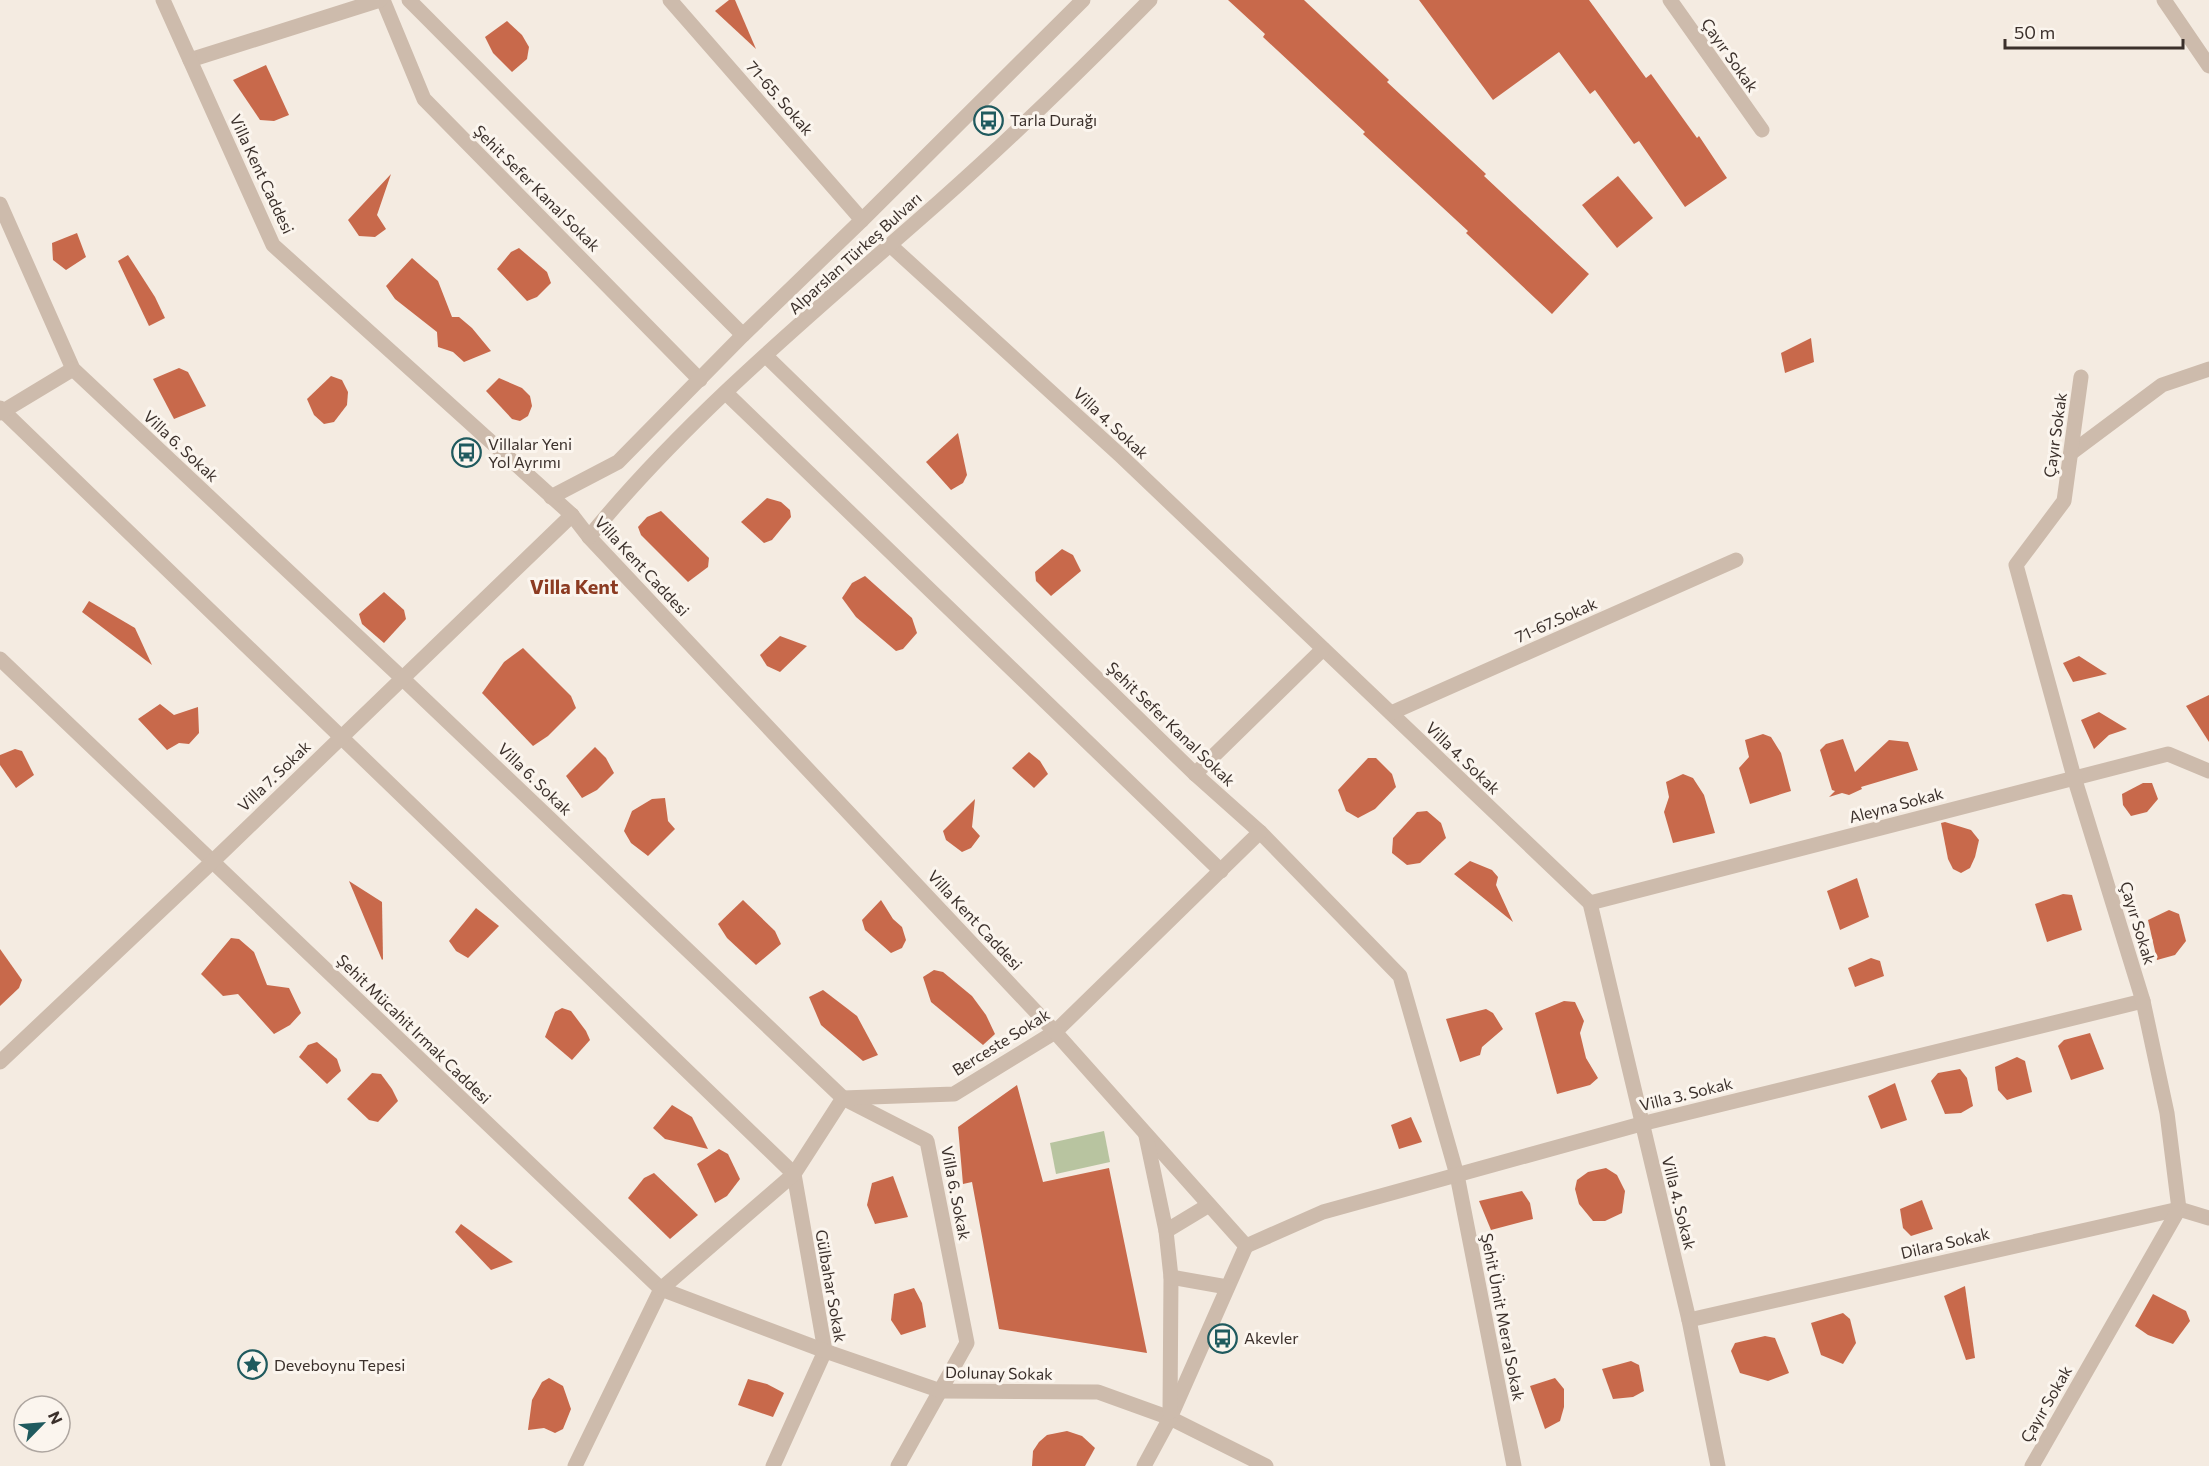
<svg xmlns="http://www.w3.org/2000/svg" width="2209" height="1466" font-family="Commissioner,sans-serif">
<style>
.green{fill:#b8c4a0}
.building{fill:#c8694b}
.lines{fill:none;stroke-linecap:round;stroke-linejoin:round}
.minor{stroke:#cdbbac;stroke-width:15}
.tertiary{stroke:#cdbbac;stroke-width:15}
.labels{text-anchor:middle;stroke-width:6;stroke-linejoin:round;paint-order:stroke}
.street-label{font-size:16px;fill:#3b302b;stroke:#fbf5ee}
.poi-label{font-size:16px;fill:#3b302b;stroke:#fbf5ee;text-anchor:start}
.quarter-label{font-size:20px;font-weight:bold;fill:#8c3b22;stroke:#fbf5ee}
</style>
<rect width="100%" height="100%" fill="#f4ebe1"/>
<polygon class="green" points="1104,1131 1110,1162 1056,1174 1050,1143"/>
<g class="building">
<polygon points="729,0 735,0 756,49 715,11"/>
<polygon points="1228,0 1304,0 1389,80 1387,82 1486,174 1484,176 1589,274 1552,314 1466,233 1468,231 1363,134 1365,132 1263,37 1265,34"/>
<polygon points="1419,0 1589,0 1646,78 1651,74 1697,138 1699,136 1727,178 1685,207 1639,141 1634,144 1595,90 1590,94 1559,52 1493,100"/>
<polygon points="507,21 522,35 529,47 527,59 512,72 493,53 485,37"/>
<polygon points="266,65 289,115 274,121 260,120 233,80"/>
<polygon points="391,174 377,215 386,229 375,237 359,236 348,220"/>
<polygon points="1618,176 1653,218 1617,248 1582,205"/>
<polygon points="77,233 86,257 66,270 53,260 52,243"/>
<polygon points="519,248 547,272 551,283 537,297 527,301 497,269 511,252"/>
<polygon points="128,255 155,297 165,318 149,326 118,261"/>
<polygon points="412,258 438,281 452,317 459,317 472,328 491,351 464,362 453,352 438,347 437,332 395,299 386,286"/>
<polygon points="1811,338 1814,362 1785,373 1781,353"/>
<polygon points="179,368 188,372 206,406 174,419 153,379"/>
<polygon points="331,376 342,380 348,392 347,405 334,422 324,424 314,415 307,399"/>
<polygon points="499,378 522,388 530,396 532,406 528,416 520,421 512,419 486,391"/>
<polygon points="958,433 967,475 963,483 951,490 926,462"/>
<polygon points="767,498 781,502 790,510 791,517 772,540 764,543 741,522"/>
<polygon points="661,511 709,558 708,567 688,582 641,535 638,527 647,517"/>
<polygon points="1062,549 1073,555 1081,571 1051,596 1036,581 1035,572"/>
<polygon points="865,576 912,618 917,633 903,649 896,651 856,617 842,598 852,583"/>
<polygon points="384,592 404,610 406,619 384,643 362,624 359,614"/>
<polygon points="89,601 135,628 152,665 82,612"/>
<polygon points="780,636 807,646 780,672 767,666 760,655"/>
<polygon points="523,648 571,696 576,708 548,736 533,746 482,693 504,662"/>
<polygon points="2079,656 2107,674 2073,682 2063,663"/>
<polygon points="2209,695 2209,742 2186,706"/>
<polygon points="160,704 174,715 198,707 199,733 189,744 179,743 167,750 138,719"/>
<polygon points="2099,712 2127,729 2109,735 2094,749 2081,720"/>
<polygon points="1763,734 1771,737 1781,753 1791,791 1750,804 1739,768 1749,757 1745,740"/>
<polygon points="1843,739 1855,772 1889,740 1908,742 1918,770 1861,787 1862,789 1849,795 1842,793 1829,797 1835,791 1832,790 1820,750 1826,744"/>
<polygon points="595,747 606,758 614,773 597,790 582,798 566,776"/>
<polygon points="15,749 22,751 34,775 16,788 0,765 0,755"/>
<polygon points="1029,752 1040,761 1048,774 1034,788 1012,768"/>
<polygon points="1368,758 1376,758 1392,774 1396,787 1375,809 1358,818 1346,811 1338,790"/>
<polygon points="1683,774 1693,778 1704,795 1715,833 1673,843 1664,812 1669,797 1666,782"/>
<polygon points="2143,783 2152,783 2158,799 2147,812 2131,816 2123,805 2122,794"/>
<polygon points="665,798 668,821 675,829 648,856 631,843 624,831 632,811 652,799"/>
<polygon points="975,799 972,827 980,836 971,848 962,852 946,840 943,831"/>
<polygon points="1427,811 1441,823 1446,838 1420,863 1407,865 1392,853 1393,838 1417,812"/>
<polygon points="1945,822 1971,830 1979,840 1975,857 1970,868 1961,873 1953,869 1948,859 1941,823"/>
<polygon points="1470,861 1492,870 1498,877 1496,885 1513,922 1454,874"/>
<polygon points="1857,878 1869,917 1840,930 1827,891"/>
<polygon points="349,881 382,902 383,959 382,960"/>
<polygon points="2063,894 2072,895 2082,930 2047,942 2035,904"/>
<polygon points="743,900 775,931 781,944 756,965 727,938 718,924"/>
<polygon points="881,900 893,919 902,927 906,940 902,948 891,953 865,930 862,920"/>
<polygon points="476,908 499,926 468,958 456,951 449,941"/>
<polygon points="2169,910 2179,914 2186,941 2175,955 2157,960 2148,920"/>
<polygon points="231,938 239,939 254,952 267,985 289,988 301,1013 290,1025 274,1034 238,994 223,996 201,974"/>
<polygon points="0,949 22,980 19,988 0,1006"/>
<polygon points="1871,958 1880,961 1884,976 1855,987 1848,968"/>
<polygon points="934,970 943,972 972,996 986,1015 995,1034 983,1045 931,1002 923,977"/>
<polygon points="823,990 857,1016 878,1055 863,1061 821,1025 809,997"/>
<polygon points="1564,1001 1575,1002 1584,1021 1580,1033 1586,1058 1598,1078 1590,1085 1557,1094 1535,1013"/>
<polygon points="562,1008 571,1011 586,1031 590,1040 572,1060 545,1037 555,1012"/>
<polygon points="1486,1009 1493,1013 1503,1029 1482,1047 1480,1055 1460,1062 1446,1019"/>
<polygon points="2090,1033 2104,1069 2071,1080 2058,1046 2064,1040"/>
<polygon points="317,1042 337,1059 341,1071 327,1084 299,1057 308,1045"/>
<polygon points="2017,1057 2025,1061 2032,1092 2007,1100 1998,1090 1995,1067"/>
<polygon points="1960,1069 1967,1078 1973,1106 1961,1113 1945,1114 1931,1081 1938,1073"/>
<polygon points="372,1073 381,1074 392,1089 398,1101 378,1122 369,1120 347,1099"/>
<polygon points="1895,1083 1907,1120 1881,1129 1868,1096"/>
<polygon points="1017,1085 1043,1182 1109,1168 1147,1353 999,1329 972,1182 963,1184 958,1127"/>
<polygon points="672,1105 692,1117 708,1149 665,1139 653,1128"/>
<polygon points="1411,1117 1422,1142 1399,1149 1391,1125"/>
<polygon points="719,1149 728,1154 740,1179 727,1196 715,1203 697,1164"/>
<polygon points="1606,1168 1617,1175 1625,1191 1622,1213 1605,1221 1593,1221 1579,1204 1575,1189 1577,1180 1588,1172"/>
<polygon points="654,1173 698,1215 670,1239 628,1198 644,1178"/>
<polygon points="893,1176 908,1217 875,1224 867,1205 872,1183"/>
<polygon points="1522,1191 1530,1203 1533,1219 1491,1230 1479,1201"/>
<polygon points="1922,1200 1933,1229 1911,1236 1903,1228 1900,1209"/>
<polygon points="461,1224 513,1262 491,1270 455,1232"/>
<polygon points="1965,1286 1975,1358 1966,1360 1944,1296"/>
<polygon points="914,1288 922,1303 926,1327 901,1335 891,1320 894,1294"/>
<polygon points="2153,1294 2186,1311 2190,1321 2173,1344 2148,1335 2135,1326"/>
<polygon points="1843,1313 1850,1319 1856,1343 1843,1364 1821,1355 1811,1323"/>
<polygon points="1765,1336 1775,1338 1789,1373 1768,1381 1740,1373 1731,1351 1735,1343"/>
<polygon points="1631,1361 1639,1365 1644,1391 1633,1397 1613,1399 1602,1369"/>
<polygon points="549,1378 563,1386 571,1409 563,1429 555,1433 544,1428 528,1430 532,1400 542,1382"/>
<polygon points="1555,1378 1564,1389 1564,1407 1560,1421 1545,1429 1530,1386"/>
<polygon points="748,1379 767,1384 784,1393 773,1417 738,1405"/>
<polygon points="1067,1431 1082,1436 1095,1448 1085,1466 1032,1466 1033,1451 1039,1442 1047,1435"/>
</g>
<g class="lines">
<g class="minor">
<polyline points="383,0 424,99 700,380"/>
<polyline points="409,0 743,335"/>
<polyline points="670,0 862,220"/>
<polyline points="1670,0 1762,130"/>
<polyline points="2164,0 2209,66"/>
<polyline points="190,60 380,0"/>
<polyline points="0,204 73,369 402,678 843,1098 927,1141 967,1343 898,1466"/>
<polyline points="890,245 1121,456 1590,903 1689,1320 1718,1466"/>
<polyline points="766,356 1195,774 1260,832 1400,976 1457,1175 1514,1466"/>
<polyline points="726,393 1221,871"/>
<polyline points="0,408 794,1174 825,1351 773,1466"/>
<polyline points="0,413 73,369"/>
<polyline points="2071,453 2162,385 2209,369"/>
<polyline points="0,659 661,1289 575,1466"/>
<polyline points="1391,713 1736,560"/>
<polyline points="1195,774 1323,649"/>
<polyline points="1260,832 1055,1032 954,1094 843,1098 794,1174 661,1289 825,1351 941,1391 1098,1392 1170,1418 1266,1466"/>
<polyline points="1590,903 2168,754 2209,771"/>
<polyline points="0,1062 212,862 572,515"/>
<polyline points="1246,1246 1323,1212 1641,1124 2143,1001"/>
<polyline points="1689,1320 2179,1209 2209,1218"/>
<polyline points="2032,1466 2179,1209 2167,1113 2143,1001 2074,777 2016,565 2064,501 2081,377"/>
</g>
<g class="tertiary">
<polyline points="163,0 273,245 572,515 589,537 1055,1032 1246,1246 1170,1418 1144,1466"/>
<polyline points="551,497 618,462 743,335 862,220 1083,0"/>
<path d="M589 537C690 413 820 307 940 201 1012 137 1082 69 1150 0"/>
<polyline points="1146,1136 1166,1231 1171,1277 1170,1412"/>
<polyline points="1166,1231 1209,1205"/>
<polyline points="1171,1277 1227,1287"/>
</g>
</g>
<defs>
<symbol id="bus-ring" viewBox="-11 -11 22 22"><circle r="9.5" fill="#fbf5ee" stroke="#1f5a5e" stroke-width="1.5"/><path d="M-5-6H5V4H4V6H2V4H-2V6H-4V4H-5ZM-3.5-4V0h7V-4ZM-3.5 1.2v1.5H-2V1.2ZM2 1.2v1.5H3.5V1.2Z" fill="#1f5a5e"/></symbol>
<symbol id="sight-ring" viewBox="-11 -11 22 22"><circle r="9.5" fill="#fbf5ee" stroke="#1f5a5e" stroke-width="1.5"/><path d="M0-6L1.8-2.2L6-1.7L2.9 1.2L3.7 5.4L0 3.3L-3.7 5.4L-2.9 1.2L-6-1.7L-1.8-2.2Z" fill="#1f5a5e"/></symbol>
</defs>
<g fill-rule="evenodd">
<use href="#bus-ring" x="972" y="104" width="33" height="33"/>
<use href="#bus-ring" x="450" y="436" width="33" height="33"/>
<use href="#bus-ring" x="1206" y="1322" width="33" height="33"/>
<use href="#sight-ring" x="236" y="1348" width="33" height="33"/>
</g>
<g class="labels">
<g class="street-label">
<text transform="translate(1730 55) rotate(55)" y="6">Çayır Sokak</text>
<text transform="translate(780 98) rotate(49)" y="6">71-65. Sokak</text>
<text transform="translate(262 174) rotate(65)" y="6">Villa Kent Caddesi</text>
<text transform="translate(537 188) rotate(45)" y="6">Şehit Sefer Kanal Sokak</text>
<text transform="translate(855 253) rotate(-42)" y="6">Alparslan Türkeş Bulvarı</text>
<text transform="translate(1111 423) rotate(43)" y="6">Villa 4. Sokak</text>
<text transform="translate(2055 435) rotate(-82)" y="6">Çayır Sokak</text>
<text transform="translate(181 446) rotate(43)" y="6">Villa 6. Sokak</text>
<text transform="translate(642 566) rotate(47)" y="6">Villa Kent Caddesi</text>
<text transform="translate(1556 620) rotate(-24)" y="6">71-67.Sokak</text>
<text transform="translate(1171 724) rotate(44)" y="6">Şehit Sefer Kanal Sokak</text>
<text transform="translate(1463 758) rotate(44)" y="6">Villa 4. Sokak</text>
<text transform="translate(274 776) rotate(-44)" y="6">Villa 7. Sokak</text>
<text transform="translate(535 779) rotate(44)" y="6">Villa 6. Sokak</text>
<text transform="translate(1896 805) rotate(-15)" y="6">Aleyna Sokak</text>
<text transform="translate(975 920) rotate(47)" y="6">Villa Kent Caddesi</text>
<text transform="translate(2138 923) rotate(73)" y="6">Çayır Sokak</text>
<text transform="translate(414 1029) rotate(44)" y="6">Şehit Mücahit Irmak Caddesi</text>
<text transform="translate(1001 1042) rotate(-32)" y="6">Berceste Sokak</text>
<text transform="translate(1686 1094) rotate(-14)" y="6">Villa 3. Sokak</text>
<text transform="translate(956 1193) rotate(79)" y="6">Villa 6. Sokak</text>
<text transform="translate(1679 1203) rotate(76)" y="6">Villa 4. Sokak</text>
<text transform="translate(1945 1243) rotate(-13)" y="6">Dilara Sokak</text>
<text transform="translate(831 1286) rotate(80)" y="6">Gülbahar Sokak</text>
<text transform="translate(1503 1317) rotate(79)" y="6">Şehit Ümit Meral Sokak</text>
<text transform="translate(999 1373) rotate(1)" y="6">Dolunay Sokak</text>
<text transform="translate(2046 1404) rotate(-60)" y="6">Çayır Sokak</text>
</g>
<g class="poi-label">
<text x="1010" y="126">Tarla Durağı</text>
<text x="488" y="450">Villalar Yeni<tspan x="488" dy="18">Yol Ayrımı</tspan></text>
<text x="1244" y="1344">Akevler</text>
<text x="274" y="1371">Deveboynu Tepesi</text>
</g>
<g class="quarter-label">
<text x="574" y="594">Villa Kent</text>
</g>
</g>
<g transform="translate(42 1424) rotate(65)"><circle r="28" fill="#fbf5ee" stroke="#aea6a0" stroke-width="1.5"/>
<path d="M0-4.5L10 22L0 15L-10 22Z" fill="#1f5a5e"/>
<text y="-9" font-size="16" font-weight="bold" text-anchor="middle" fill="#3b302b">N</text>
</g>
<path d="M2005 39v9h178v-9" fill="none" stroke="#3b302b" stroke-width="3"/>
<text x="2014" y="39" font-size="18" fill="#3b302b" stroke="#fbf5ee" stroke-width="4.5" paint-order="stroke">50 m</text>
</svg>
